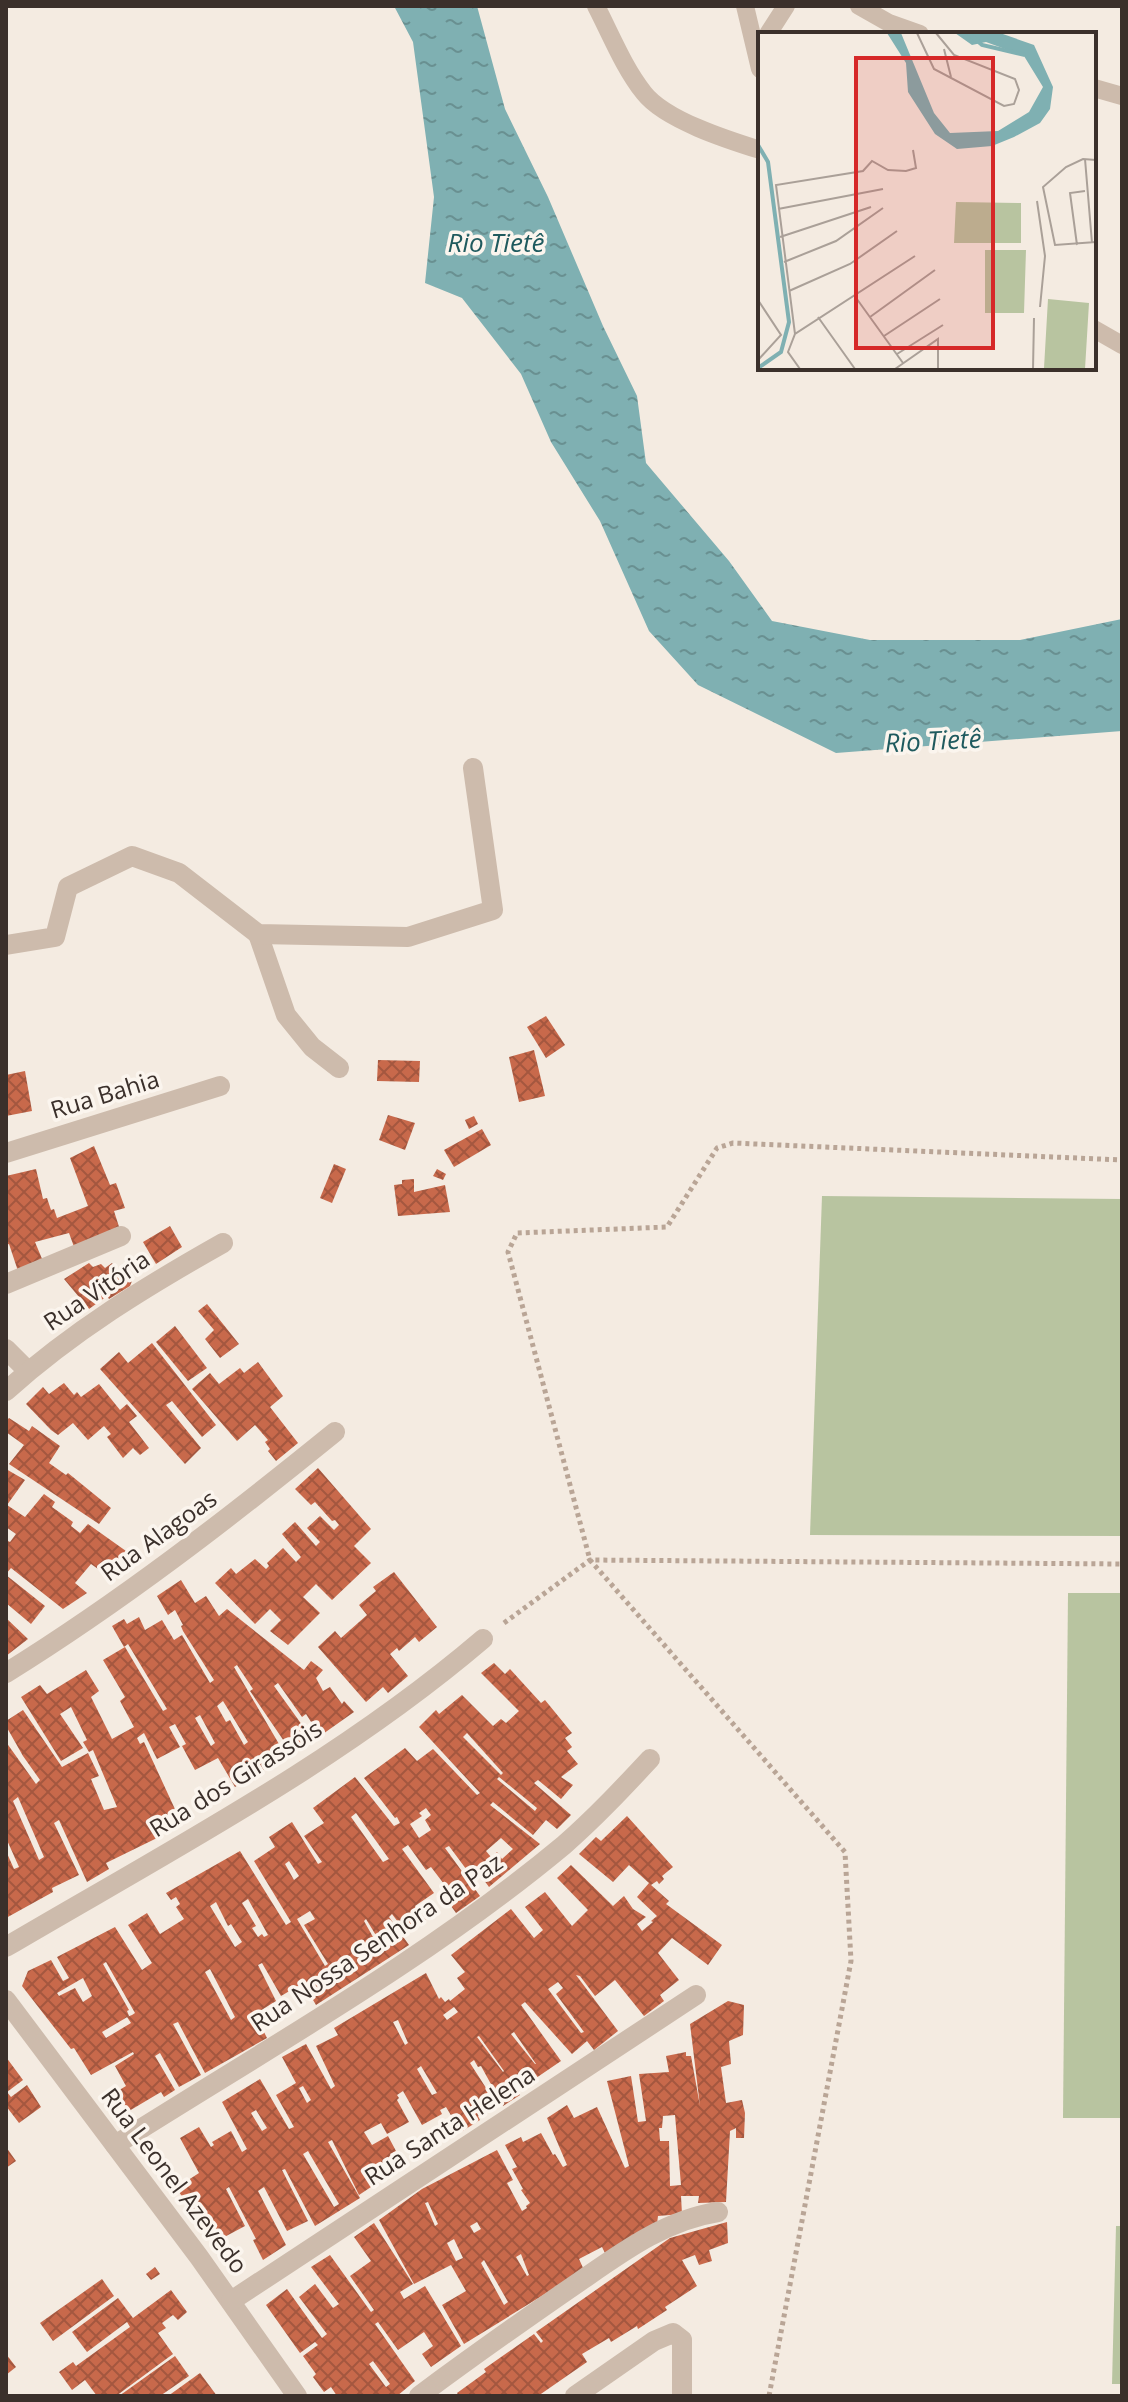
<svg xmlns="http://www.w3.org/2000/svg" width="1128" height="2402" font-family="'Open Sans',sans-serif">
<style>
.green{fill:#b8c4a0}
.water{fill:url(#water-ripples)}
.building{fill:url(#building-cross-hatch);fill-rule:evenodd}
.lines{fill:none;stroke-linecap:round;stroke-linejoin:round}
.path{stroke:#b9a596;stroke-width:5;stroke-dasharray:4 4;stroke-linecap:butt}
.lane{stroke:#cdbbac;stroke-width:18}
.street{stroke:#cdbbac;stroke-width:20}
.labels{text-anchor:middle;stroke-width:7;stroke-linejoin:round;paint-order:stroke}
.street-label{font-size:24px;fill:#3b302b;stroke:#fbf5ee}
.water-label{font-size:26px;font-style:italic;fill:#1f5a5e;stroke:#fbf5ee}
.inset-river{fill:none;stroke:#7fb0b2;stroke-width:4}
.inset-road{fill:none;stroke:#aaa098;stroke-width:2}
.view{fill:#d62828;fill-opacity:0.15;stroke:#d62828;stroke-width:4}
.inset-edge{fill:none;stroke:#3b302b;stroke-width:4}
</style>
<defs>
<pattern id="water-ripples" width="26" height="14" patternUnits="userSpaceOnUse" patternTransform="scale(2)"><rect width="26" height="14" fill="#7fb0b2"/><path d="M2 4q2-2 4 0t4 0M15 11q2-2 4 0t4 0" fill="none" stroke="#699091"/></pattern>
<pattern id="building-cross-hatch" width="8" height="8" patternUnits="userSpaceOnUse" patternTransform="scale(2)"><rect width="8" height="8" fill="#c8694b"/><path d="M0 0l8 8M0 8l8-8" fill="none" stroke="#a4573f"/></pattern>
</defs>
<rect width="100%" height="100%" fill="#f4ebe1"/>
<g class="green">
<polygon points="822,1196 1122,1199 1122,1536 810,1535"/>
<polygon points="1068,1593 1122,1593 1122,2118 1063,2118"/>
<polygon points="1116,2226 1122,2226 1122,2384 1112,2384"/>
</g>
<polygon class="water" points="394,6 477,6 505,109 548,197 603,326 637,396 646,463 729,561 772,621 870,640 1020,640 1122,619 1122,731 836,753 698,685 649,631 600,521 551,442 521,374 462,298 425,283 434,197 413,42"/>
<g class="building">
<polygon points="546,1016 565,1045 546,1058 527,1027"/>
<polygon points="534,1050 545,1096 519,1102 509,1057"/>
<polygon points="378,1060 420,1061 419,1082 377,1081"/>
<polygon points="25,1071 32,1111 6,1116 6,1075"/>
<polygon points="388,1115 415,1123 405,1150 379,1140"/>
<polygon points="474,1116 478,1124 469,1129 465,1120"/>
<polygon points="482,1129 491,1145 454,1167 444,1150"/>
<polygon points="94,1146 110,1185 116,1183 125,1208 114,1211 121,1233 77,1255 69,1233 35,1242 45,1266 20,1277 9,1244 6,1245 6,1176 36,1169 43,1199 47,1198 51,1210 54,1209 57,1218 88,1206 70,1158"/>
<polygon points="334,1164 346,1169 332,1203 320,1198"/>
<polygon points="437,1169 446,1174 443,1180 433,1176"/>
<polygon points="414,1179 414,1192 445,1185 450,1212 398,1216 394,1185 402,1184 402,1180"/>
<polygon points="170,1226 182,1247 156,1264 143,1242"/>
<polygon points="89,1263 93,1267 101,1264 105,1268 112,1263 119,1273 124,1269 132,1281 130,1286 109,1299 107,1296 89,1309 64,1279"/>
<polygon points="207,1304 239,1344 220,1358 205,1339 214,1330 198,1311"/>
<polygon points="175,1326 207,1368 188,1381 156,1342"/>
<polygon points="152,1343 216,1425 202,1437 172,1401 166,1405 201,1448 185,1464 100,1369 119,1352 128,1363"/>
<polygon points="258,1362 283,1396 270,1407 298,1443 276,1461 268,1451 270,1449 265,1442 268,1440 255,1425 237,1441 192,1389 210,1373 219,1384 240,1368 244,1373"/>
<polygon points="64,1383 74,1395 77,1392 81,1397 99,1384 120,1410 127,1404 137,1416 129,1422 149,1448 140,1455 133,1448 123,1458 107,1437 111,1434 104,1426 88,1440 73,1423 58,1435 51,1430 26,1404 43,1387 49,1394"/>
<polygon points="9,1418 29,1431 32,1426 60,1446 49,1463 66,1475 68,1473 111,1508 99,1524 9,1464 24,1445 6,1432 6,1421"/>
<polygon points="318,1468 371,1529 354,1546 371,1563 332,1600 316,1584 303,1597 320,1613 288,1645 270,1631 281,1620 270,1609 255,1624 215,1583 231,1568 236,1574 255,1559 266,1569 269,1566 267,1563 283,1548 296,1562 301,1557 282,1534 295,1522 316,1546 320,1542 307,1528 320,1516 334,1530 339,1525 335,1520 332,1521 315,1502 311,1505 295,1489"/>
<polygon points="6,1469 25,1480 7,1505 25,1517 44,1494 55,1502 52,1507 73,1522 71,1526 80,1533 88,1524 133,1556 108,1576 91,1564 75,1583 87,1593 63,1609 11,1568 6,1574 6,1540 10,1542 16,1534 6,1527"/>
<polygon points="394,1572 437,1627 419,1642 415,1637 399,1651 397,1648 390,1654 408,1676 388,1693 383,1687 366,1702 318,1647 335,1631 341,1638 367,1615 359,1605 376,1591 373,1587"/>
<polygon points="6,1575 45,1606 31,1624 6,1603"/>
<path d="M181 1580 195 1603 206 1596 219 1616 227 1609 304 1670 311 1661 323 1670 316 1678 323 1691 330 1687 342 1704 344 1701 354 1712 320 1736 306 1714 302 1717 278 1683 274 1686 310 1736 290 1750 250 1691 253 1689 237 1665 234 1667 286 1756 235 1787 218 1758 195 1770 182 1746 186 1744 175 1724 169 1727 180 1747 157 1759 144 1733 141 1735 137 1738 140 1744 144 1742 180 1820 155 1833 157 1838 106 1863 109 1869 87 1882 59 1820 54 1823 79 1875 52 1888 53 1892 6 1918V1851L14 1869 19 1867 6 1838V1742L36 1784 40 1780 23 1756 6 1726V1721L23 1710 62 1767 88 1753 99 1776 91 1779 104 1810 117 1807 93 1750 89 1752 83 1742 87 1740 71 1707 60 1714 83 1748 61 1761 21 1697 40 1685 47 1694 86 1670 99 1691 91 1697 112 1739 134 1727 120 1701 125 1697 103 1660 125 1647 163 1711 167 1709 128 1644 124 1647 112 1626 124 1619 127 1624 139 1617 145 1630 162 1620 174 1640 182 1635 210 1683 214 1680 183 1631 181 1626 183 1625 175 1610 168 1615 157 1596ZM223 1701 248 1742 244 1745 230 1720 226 1722 217 1706ZM200 1715 215 1743 211 1746 195 1718ZM18 1797 44 1857 39 1860 13 1801Z"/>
<polygon points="6,1618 28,1639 6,1656"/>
<path d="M494 1663 505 1674 510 1669 541 1703 545 1700 572 1733 565 1738 572 1747 567 1751 578 1764 561 1777 573 1785 561 1799 538 1780 534 1783 571 1815 557 1829 546 1820 533 1835 493 1802 490 1805 540 1844 489 1887 478 1872 472 1877 449 1846 445 1848 480 1896 456 1913 451 1906 457 1901 431 1867 426 1870 408 1845 402 1849 434 1893 415 1906 426 1920 407 1934 392 1914 389 1917 409 1945 316 2005 303 1983 281 1996 262 1963 258 1965 276 2001 255 2014 267 2038 205 2073 178 2022 173 2024 201 2075 179 2087 160 2053 155 2056 175 2090 164 2097 161 2092 129 2111 132 2115 121 2121 106 2098 126 2086 115 2066 134 2054 133 2052 91 2075 74 2048 71 2049 22 1986 28 1971 51 1960 63 1981 69 1978 57 1957 115 1927 142 1970 152 1963 128 1925 147 1913 160 1934 184 1919 176 1907 180 1904 176 1897 171 1900 166 1893 240 1851 286 1925 291 1922 254 1861 275 1847 269 1837 292 1822 318 1864 322 1862 304 1836 324 1823 313 1808 355 1777 394 1826 400 1823 397 1817 395 1818 364 1778 405 1748 417 1761 433 1749 477 1795 480 1793 419 1727 436 1710 439 1714 462 1695 493 1726 501 1719 506 1723 519 1711 481 1673ZM467 1733 503 1773 501 1775 463 1737ZM499 1777 537 1808 535 1811 497 1779ZM426 1808 431 1815 425 1820 431 1830 419 1838 410 1824 422 1816 419 1813ZM356 1813 389 1859 383 1862 351 1817ZM501 1838 513 1849 502 1859 497 1852 491 1857 486 1851ZM289 1861 299 1876 294 1880 285 1864ZM248 1899 268 1935 264 1937 262 1934 258 1937 252 1928 256 1926 242 1903ZM216 1902 228 1926 231 1924 242 1942 235 1947 210 1906ZM310 1911 315 1919 304 1925 328 1964 325 1966 297 1919ZM366 1919 380 1942 377 1944 364 1921ZM106 1962 135 2013 132 2015 127 2017 131 2023 106 2038 102 2032 129 2016 127 2011 129 2010 103 1964ZM210 1969 235 2017 231 2020 205 1972ZM83 1978 92 1996 83 2002 75 1988 59 1996 57 1993Z"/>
<path d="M627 1816 673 1867 662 1876 664 1879 659 1884 657 1881 651 1885 669 1901 666 1904 722 1945 708 1965 672 1938 658 1953 679 1980 660 1995 664 2001 644 2016 615 1980 595 1996 580 1976 576 1975 618 2031 594 2050 587 2041 572 2054 525 2002 521 2005 561 2061 517 2091 520 2095 503 2106 481 2066 478 2067 474 2060 470 2063 497 2105 478 2116 480 2120 461 2132 446 2107 440 2110 442 2114 422 2125 403 2091 397 2095 399 2098 397 2100 409 2122 387 2134 381 2123 364 2132 372 2145 388 2136 396 2151 390 2154 398 2169 359 2195 332 2140 328 2142 360 2198 315 2226 285 2169 282 2170 308 2221 287 2231 264 2187 258 2191 286 2245 263 2260 253 2240 256 2239 229 2187 226 2189 245 2226 215 2242 176 2188 199 2173 180 2138 199 2127 211 2147 214 2145 212 2142 231 2131 242 2152 247 2149 222 2102 260 2079 289 2129 294 2127 276 2095 296 2083 282 2057 306 2044 331 2089 335 2086 316 2046 338 2035 334 2028 426 1973 439 1999 441 1997 445 2002 449 1999 450 2001 465 1989 457 1978 465 1972 451 1955 511 1909 534 1938 543 1930 525 1907 545 1892 572 1926 588 1910 557 1878 571 1865 613 1906 624 1896 633 1909 646 1917 637 1924 642 1931 653 1922 651 1921 657 1916 637 1897 649 1883 629 1865 613 1882 579 1854 596 1837 601 1841ZM558 1982 563 1988 556 1994 584 2032 581 2033 548 1989ZM454 2007 458 2012 447 2020 443 2015ZM398 2020 408 2043 405 2045 393 2022ZM514 2032 536 2064H535L511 2034ZM479 2036 504 2071 503 2072 477 2037ZM421 2066 437 2093 432 2095 417 2069ZM303 2086 311 2100 307 2103 299 2088ZM256 2110 267 2128 262 2131 251 2113ZM308 2151 339 2204 334 2207 303 2154Z"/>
<path d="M728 2001 744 2005 743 2035 729 2041 731 2064 721 2067 726 2103 742 2100 745 2113 744 2138H736V2128L730 2131 726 2202 698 2203 699 2196H681L682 2214 658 2216 657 2224 605 2253 602 2247 579 2259 584 2270 464 2344 442 2305 466 2291 451 2265 414 2284 379 2220 422 2189 497 2150 513 2180 507 2183 522 2211 527 2208 526 2206 530 2203 521 2190 523 2189 512 2169 517 2167 505 2145 521 2137 523 2142 541 2133 553 2155 555 2154 563 2167 567 2165 547 2118 567 2105 574 2118 597 2107 625 2168 629 2166 607 2081 631 2076 638 2122 646 2121 639 2074 669 2072 666 2056 686 2052V2056H691L700 2106 690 2024ZM675 2115 681 2185 670 2186 669 2141H660L659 2128H662L663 2116ZM428 2202 438 2224 435 2226 425 2203ZM477 2222 481 2229 474 2233 470 2226ZM454 2239 463 2258 456 2261 447 2243ZM521 2254 529 2275 527 2276 516 2257ZM484 2260 508 2302 504 2305 481 2263Z"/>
<polygon points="6,2057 23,2080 7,2092 11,2097 27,2085 41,2107 19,2123 6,2106"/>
<polygon points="6,2147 16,2161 6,2168"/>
<polygon points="727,2222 728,2243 709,2250 712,2261 699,2265 695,2255 682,2260 697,2286 665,2307 667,2310 638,2329 637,2326 611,2342 609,2338 582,2354 587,2362 538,2396 459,2396 457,2393 486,2372 484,2369 534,2334 541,2343 543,2341 536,2332 670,2238"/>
<path d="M374 2223 413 2284 400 2292 404 2299 425 2286 461 2346 431 2367 422 2354 433 2346 424 2332 398 2350 378 2322 375 2324 415 2381 397 2396H337L331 2387 324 2392 313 2377 316 2374 303 2356 318 2345 315 2342 300 2353 266 2305 287 2289 322 2338 327 2334 299 2297 315 2284 333 2308 339 2304 311 2267 330 2255 371 2312 374 2310 350 2276 371 2261 354 2237ZM373 2361 390 2384 386 2387 369 2364Z"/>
<polygon points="155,2267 160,2274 151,2280 146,2274"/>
<polygon points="102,2279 114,2296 53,2341 40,2323"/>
<polygon points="171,2290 187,2312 178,2320 173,2315 162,2323 166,2328 158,2333 173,2354 116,2396 97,2396 85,2380 72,2390 59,2372 73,2362 76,2366 130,2327 127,2322 87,2352 72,2332 118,2298 133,2318"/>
<polygon points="6,2354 16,2367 6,2375"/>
<polygon points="175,2356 189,2376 160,2396 119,2396"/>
<polygon points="200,2373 217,2396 168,2396"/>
</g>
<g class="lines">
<g class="path">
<polyline points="504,1623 590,1560 1122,1564"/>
<polyline points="769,2396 851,1961 845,1852 590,1560 508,1252 517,1233 667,1227 717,1148 733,1143 1122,1160"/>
</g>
<g class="lane">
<path d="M596 6C611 35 624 68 644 93 665 120 728 140 760 150"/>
<polyline points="745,6 760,69"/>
<polyline points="859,6 889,23 920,34"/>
<polyline points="768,34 786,6"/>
<polyline points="1094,88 1122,96"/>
<polyline points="1094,329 1122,345"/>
</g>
<g class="street">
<polyline points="258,934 286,1015 312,1047 339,1068"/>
<polyline points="6,945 55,937 68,887 132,856 179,873 258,934 408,937 493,910 473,768"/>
<polyline points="6,1153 220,1086"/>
<polyline points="6,1284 121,1236"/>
<polyline points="6,1349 28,1371"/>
<path d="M6 1391C73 1331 145 1287 223 1243"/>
<path d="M6 1673C122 1601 229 1518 335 1432"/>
<path d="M6 1947C169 1851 339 1762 483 1639"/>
<polyline points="6,2000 199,2257 297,2396"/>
<path d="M115 2145C266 2049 426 1960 564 1845 595 1818 622 1789 650 1759"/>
<polyline points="231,2301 696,1995"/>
<path d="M419 2396C466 2361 514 2327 563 2293 612 2260 659 2221 718 2212"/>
<polyline points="575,2396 654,2341 673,2333 682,2340 682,2396"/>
</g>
</g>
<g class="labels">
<g class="street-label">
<text transform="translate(105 1095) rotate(-17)" y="8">Rua Bahia</text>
<text transform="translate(97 1291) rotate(-34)" y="8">Rua Vitória</text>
<text transform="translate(159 1536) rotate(-36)" y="8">Rua Alagoas</text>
<text transform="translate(236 1779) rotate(-32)" y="8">Rua dos Girassóis</text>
<text transform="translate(377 1943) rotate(-34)" y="8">Rua Nossa Senhora da Paz</text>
<text transform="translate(450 2126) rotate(-33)" y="8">Rua Santa Helena</text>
<text transform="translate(174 2181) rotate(53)" y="8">Rua Leonel Azevedo</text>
</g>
<g class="water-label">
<text x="496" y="252">Rio Tietê</text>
<text transform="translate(933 741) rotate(-3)" y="9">Rio Tietê</text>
</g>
</g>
<g transform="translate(758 32)">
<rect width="338" height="338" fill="#f4ebe1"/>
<path d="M198 170 263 171V211H196ZM227 218H268L266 281H227ZM290 267 331 271 327 337 286 336Z" fill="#b8c4a0"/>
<path d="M129 1H143L176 81 192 101 240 99 271 80 285 55 266 24 228 10 214 13 197 1H242L276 13 295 55 292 77 282 91 256 105 234 114 199 117 177 102 150 60 148 31Z" fill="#7fb0b2"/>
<path class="inset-river" d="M210 1 224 13 267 23M0 113 10 130 31 290 23 320 0 336"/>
<path class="inset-road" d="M159 1 176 37 246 74 256 72 261 58 257 47 196 23 178 1M186 17 193 45M327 127 334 211M338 128 325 127 308 135 285 155 297 213 338 210M279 169 287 224 282 275M20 177 125 157M22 205 113 175M319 213 312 161 327 159M26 230 78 209 125 176M31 259 92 232 139 199M96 263 145 331M0 268 23 303 0 328M60 285 97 337M112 285 177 238M37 302 18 153 105 139 114 129 130 138 148 139 158 136 155 118M126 304 182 267M139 322 185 293M42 337 30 320 37 302 157 224M137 337 180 307V337M275 337 276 286"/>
<path class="view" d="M98 26H235V316H98Z"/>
<rect width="338" height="338" class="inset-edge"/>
</g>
<rect width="1128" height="2402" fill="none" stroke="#3b302b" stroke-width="16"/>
</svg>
